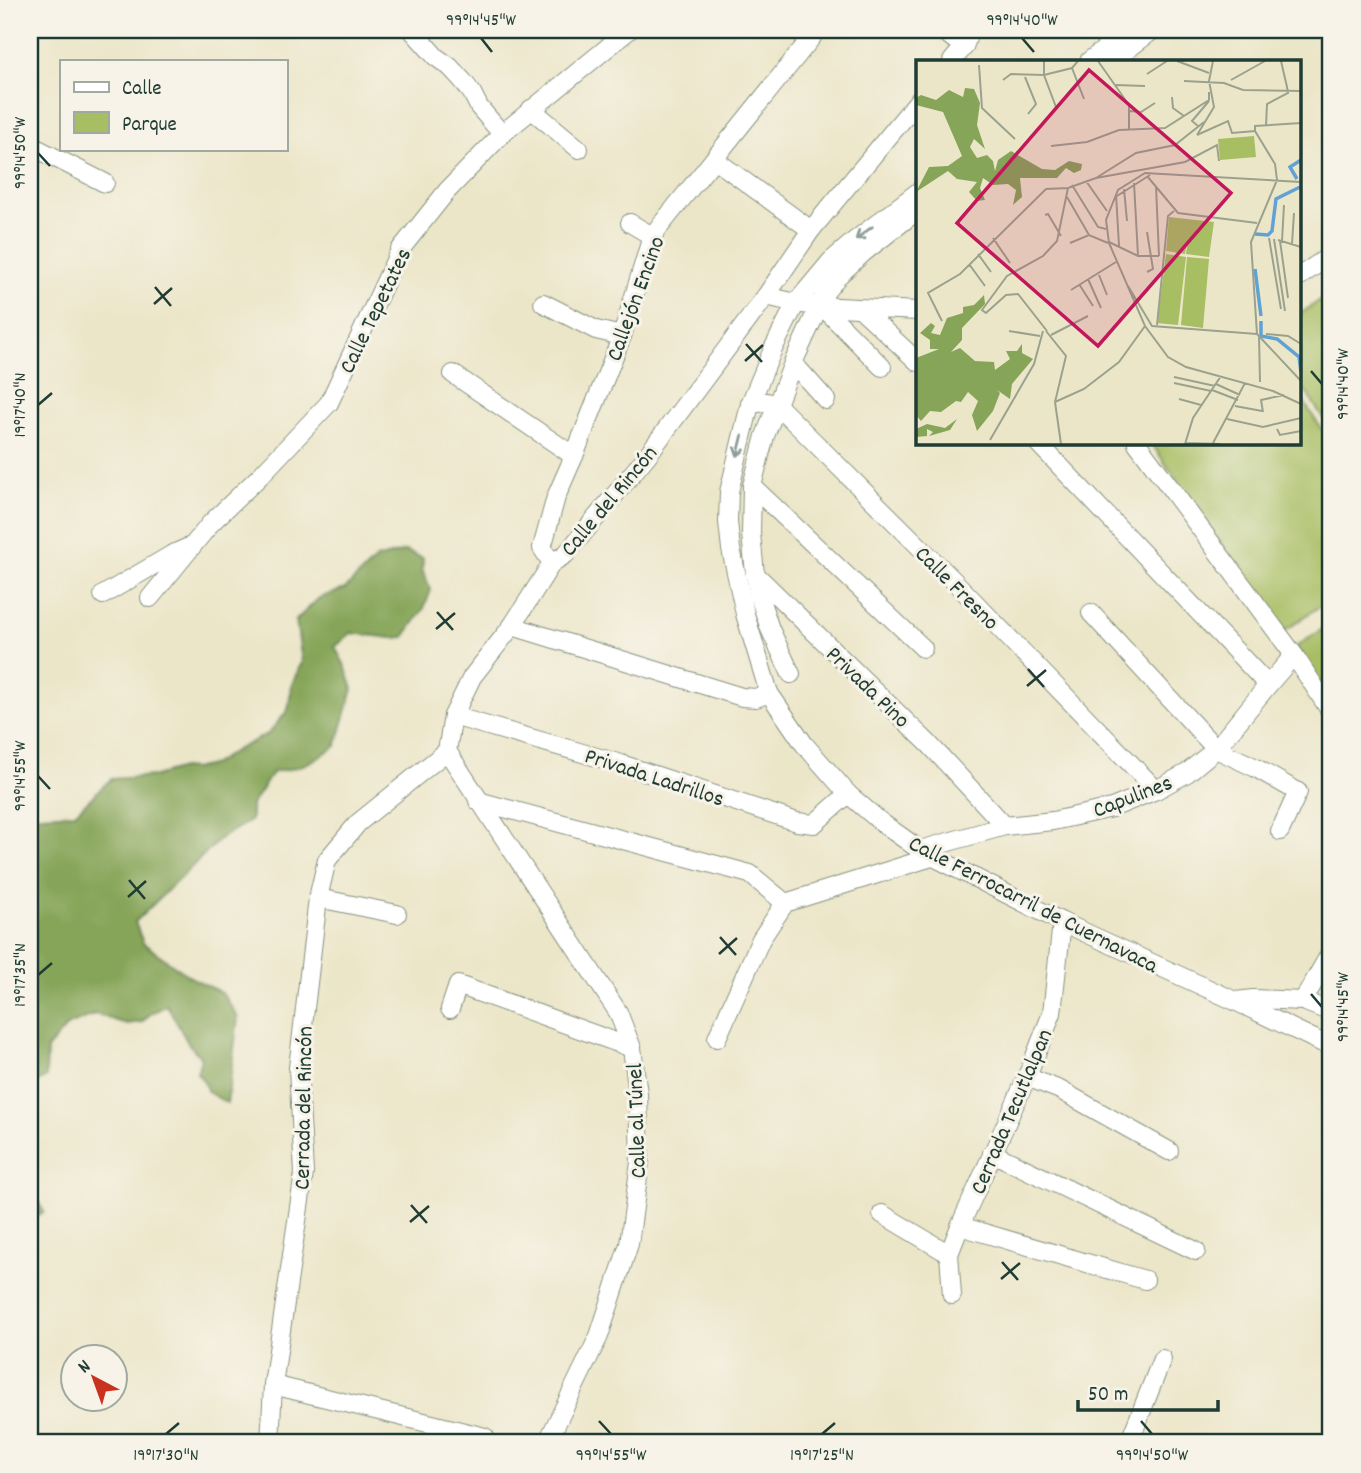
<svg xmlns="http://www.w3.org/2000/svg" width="1361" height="1473" font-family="Dekko,sans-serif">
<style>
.green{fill:#a8be63;stroke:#647e4c;stroke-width:2}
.forest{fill:#86a559;stroke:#527146;stroke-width:2}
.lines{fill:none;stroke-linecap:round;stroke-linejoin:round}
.street-casing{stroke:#86927e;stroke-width:20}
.street{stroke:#fff;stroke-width:18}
.oneway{stroke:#8f9e9a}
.ticks{fill:none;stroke:#1f3d34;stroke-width:2.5}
.labels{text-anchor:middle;stroke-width:6;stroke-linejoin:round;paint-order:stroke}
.street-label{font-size:23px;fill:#1f3d34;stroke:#f7f3e8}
.inset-river{fill:none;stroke:#61a2d4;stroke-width:3.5}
.inset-road{fill:none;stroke:#9aa28d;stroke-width:2}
.view{fill:#c2185b;fill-opacity:0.15;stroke:#c2185b;stroke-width:3.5}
.inset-edge{fill:none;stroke:#1f3d34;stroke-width:3.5}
.neatline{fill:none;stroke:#1f3d34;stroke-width:2.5}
.ticks-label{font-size:18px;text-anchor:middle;fill:#1f3d34}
</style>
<rect width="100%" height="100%" fill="#f7f3e8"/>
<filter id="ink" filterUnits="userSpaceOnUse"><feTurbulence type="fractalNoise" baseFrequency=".0143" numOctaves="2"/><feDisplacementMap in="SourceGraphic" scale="14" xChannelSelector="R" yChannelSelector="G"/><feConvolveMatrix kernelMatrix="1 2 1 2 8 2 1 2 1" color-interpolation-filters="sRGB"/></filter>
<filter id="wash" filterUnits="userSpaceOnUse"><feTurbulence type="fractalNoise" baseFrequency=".00686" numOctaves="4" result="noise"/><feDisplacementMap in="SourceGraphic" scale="28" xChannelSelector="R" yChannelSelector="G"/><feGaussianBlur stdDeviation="1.57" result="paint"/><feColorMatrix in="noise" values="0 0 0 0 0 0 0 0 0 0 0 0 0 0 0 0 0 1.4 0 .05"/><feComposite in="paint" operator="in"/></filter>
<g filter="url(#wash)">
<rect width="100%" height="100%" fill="#ece6c9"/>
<g class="green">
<polygon points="1331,293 1331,430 1300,383 1300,314"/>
<polygon points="1300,396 1331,444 1331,598 1283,632 1151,443 1300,443"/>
<polygon points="1331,623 1331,698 1296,647"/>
</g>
<g class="forest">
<path d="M405 551 423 558 422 570 431 590 424 608 404 637 392 638 351 633 335 647 345 666 353 689 336 746C311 762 303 768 273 772L251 805V820L221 838 135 922 143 943 190 977 222 993 238 1017 227 1103 208 1092 203 1080 197 1073 201 1058 188 1043 167 1005 150 1014 142 1022 126 1024 96 1014 68 1025 47 1049 46 1077 30 1087V821L39 815 75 813 111 779 155 776 182 768 193 769 212 765 236 750 268 734 288 710 292 684 302 662 296 620 319 598 345 589 376 559Z"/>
<polygon points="30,1188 44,1212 30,1220"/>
</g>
</g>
<g filter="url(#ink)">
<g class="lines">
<defs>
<g id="street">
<polyline points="412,30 436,57 450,67 463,81 472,93 479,107 502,134"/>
<polyline points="942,30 964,47"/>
<polyline points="952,61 964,47 970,30"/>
<polyline points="1089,61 1130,30"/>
<polyline points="1112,61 1153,30"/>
<polyline points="531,109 579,149"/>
<polyline points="30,145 105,183"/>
<polyline points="714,159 811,230"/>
<polyline points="918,192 853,242 831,261 796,303 773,349 750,404 729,492 728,522 731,549 745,614 769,693 804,744 848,794 882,823 920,850 1062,922 1235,1001 1331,1047"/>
<polyline points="630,223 652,236"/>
<polyline points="1300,276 1331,255"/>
<polyline points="766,296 796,303 818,306 918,311"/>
<polyline points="543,303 596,330 622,336"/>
<polyline points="821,305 882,367"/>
<polyline points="860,308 918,362"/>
<polyline points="793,363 826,400"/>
<polyline points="453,374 574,456"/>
<polyline points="750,404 766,402 777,405 956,583 1156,790"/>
<polyline points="1038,443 1268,685"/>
<polyline points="1137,443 1294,655 1331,712"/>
<polyline points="752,486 923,648"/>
<polyline points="552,563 542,548 556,497 574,456 622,336 652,236 812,37 815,30"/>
<polyline points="755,574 929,744 1005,826"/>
<polyline points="103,595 171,555 189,547"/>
<polyline points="150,598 211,523 260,476 329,403 400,250 447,191 502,134 629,30"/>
<polyline points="1091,613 1216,749 1256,768 1298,792 1280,831"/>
<polyline points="512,626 742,697 756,698 769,693"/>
<polyline points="791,674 770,629 759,596 755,574 751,534 752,486 765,436 793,363 826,291 840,274 863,253 918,210"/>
<polyline points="453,716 621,764 797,822 814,824 848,794"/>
<polyline points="447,751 618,1012 632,1048 638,1094 640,1162 629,1244 599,1336 547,1443"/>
<polyline points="478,801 750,874 785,903"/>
<polyline points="920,850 1005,826 1053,821 1112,808 1156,790 1187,773 1216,749 1268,685 1294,655"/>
<polyline points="318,898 397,914"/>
<polyline points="1236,1001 1253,999 1303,1001 1331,1012"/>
<polyline points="1303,1001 1331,952"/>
<polyline points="450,1009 458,985 632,1048"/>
<polyline points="717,1038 761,939 785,903 932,857"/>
<polyline points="1027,1077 1060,1090 1169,1151"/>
<polyline points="992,1153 1196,1251"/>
<polyline points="882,1214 949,1254"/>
<polyline points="960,1226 1145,1280"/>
<polyline points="952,1295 949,1254 960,1226 1027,1077 1052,1013 1062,922"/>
<polyline points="273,1385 485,1437"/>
<polyline points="270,1443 273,1385 304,1173 298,1068 318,898 327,860 358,823 447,751 453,716 472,677 512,626 552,563 566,554 646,457 766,296 811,230 918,101"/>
<polyline points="1129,1443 1162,1359"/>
</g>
</defs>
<use href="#street" class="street-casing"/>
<use href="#street" class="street"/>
</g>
<defs><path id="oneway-shaft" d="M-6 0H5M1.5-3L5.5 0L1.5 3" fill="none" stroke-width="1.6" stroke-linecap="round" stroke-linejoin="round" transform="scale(1.75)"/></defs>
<g class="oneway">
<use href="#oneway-shaft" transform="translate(864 233) rotate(143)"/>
<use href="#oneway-shaft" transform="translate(740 446) rotate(104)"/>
</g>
</g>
<path class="ticks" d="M481 38 492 52M1022 38 1034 52M38 153 50 166M155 287 171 306M154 304 172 288M746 344 762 362M745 361 763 345M1311 371 1322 384M38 405 52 393M437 612 453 630M436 629 455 613M1028 669 1044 687M1027 686 1046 670M38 776 50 789M129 880 145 899M128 897 146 881M720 937 736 955M719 954 737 938M38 975 52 963M1311 994 1322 1007M411 1205 427 1223M410 1222 429 1206M1002 1262 1018 1280M1001 1279 1020 1263M599 1421 611 1434M1141 1421 1152 1434M166 1434 179 1423M822 1434 835 1423"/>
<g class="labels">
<g class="street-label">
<text transform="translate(634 298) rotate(-70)" y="8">Callejón Encino</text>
<text transform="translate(374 310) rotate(-64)" y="8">Calle Tepetates</text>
<text transform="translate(608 500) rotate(-50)" y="8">Calle del Rincón</text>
<text transform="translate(958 587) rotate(45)" y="8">Calle Fresno</text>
<text transform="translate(869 686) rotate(44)" y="8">Privada Pino</text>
<text transform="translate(655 776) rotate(18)" y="8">Privada Ladrillos</text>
<text transform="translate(1132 795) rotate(-21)" y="8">Capulines</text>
<text transform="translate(1034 903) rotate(27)" y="8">Calle Ferrocarril de Cuernavaca</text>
<text transform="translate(302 1108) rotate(-89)" y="8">Cerrada del Rincón</text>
<text transform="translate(1010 1111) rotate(-67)" y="8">Cerrada Tecutlalpan</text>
<text transform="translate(635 1121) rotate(-92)" y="8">Calle al Túnel</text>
</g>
</g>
<g transform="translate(916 60)">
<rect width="385" height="385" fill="#ece6c9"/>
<path d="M338 76 340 97 304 100 302 79ZM253 157 298 162 293 197 270 194 272 178 269 194 250 191ZM250 194 270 197 262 265 241 263ZM271 197 293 199 287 268 265 265Z" fill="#a8be63"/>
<path d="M49 28 58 29 64 43 61 65 69 89 58 79 54 87 61 98 71 95 77 101 79 111 82 100 95 91 126 109 139 110 153 101 166 104 165 110 158 113 150 108 141 118H104L106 137 97 145 100 130 92 124 77 125 67 118 64 128 69 140 61 141 53 132 61 122 41 119 32 111 0 132 13 107 32 106 46 96 27 52 0 45V38L5 35 20 40 33 30 47 37ZM68 235 69 244 46 268V280L35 292 44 288 59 301 78 302 79 310 94 299 90 291H101L106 284V293L117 299 96 324 94 339 81 330 84 333 77 351 61 371 56 355 62 341 52 332 45 342 40 341 25 352 14 351 5 361 0 355V298L23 289H14V280L4 273 15 263 19 266 15 273 24 275 31 258 47 253V247L58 245ZM41 359 34 370 13 376 17 372 11 369V376L0 377V369L11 364 29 368Z" fill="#86a559"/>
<path class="inset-river" d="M381 119 374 107 385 100M339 174 352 175 356 171 360 139 384 127M339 209 345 256M345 261V276L361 279 383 297 385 312"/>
<path class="inset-road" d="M128 1V15L140 47M182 1 213 45V69M261 1 293 13M365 1 371 27M63 5 66 48 99 79M156 8 168 39M231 14 251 1M109 17 120 44 112 54M87 20 95 14 128 15 156 8 162 1M315 20 349 1M268 21 308 23 327 30 385 31M200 25 229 26M256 37 257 48 268 56M214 51 225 52 239 43M282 66 276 61 293 41M350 66 351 44 372 33 371 27M339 71 359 104 361 120 335 182 341 274 385 321M281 75 312 61 316 73 339 71V66L385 63M281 75 298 47 293 21 297 1M135 86 171 82 203 70 249 68 293 40V32M231 116 262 153 341 163M180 118 220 93 259 85 288 62M170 121 191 151M385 122 229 113 202 130 190 160 193 183 229 266 252 297 270 307 357 331 385 344M218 123 222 196M156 125 182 167 190 169M240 126 243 196M208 129 211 161M200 134 203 186M201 136 234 115M151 137 173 175M129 155 132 154 145 176M77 178 94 203M353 178 365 249M358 179 369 251M362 180 385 187M364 181 372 238M366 181 368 145M193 182 222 196H243M154 183 173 175 192 183M376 184 378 153M62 194 75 212M53 204 69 226M231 212 237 209 231 172M183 215 191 235M172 219 185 248M163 224 177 246M212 226 236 266 341 274M155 230 200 202M26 261 12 233 44 214 130 129 152 128 180 118 269 102 301 85 303 101M241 265 252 156 258 151M93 271 124 276M130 271 150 296 139 342 145 384M131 271 102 234 90 235 70 253 66 250 91 216 127 196 141 181 152 128M350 274 372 276 385 284M135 275 172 256M343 276 344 322M258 317 299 326M258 323 295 331M300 324 324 335M296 330 322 340M263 339 285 345M139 342 168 329 203 302 229 266M319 346 346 351M347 352 345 340 368 335M311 359 347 367 385 358M361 369 364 375 385 371M74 380 118 304 127 271M270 383 304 384M297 383 329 323M269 384 277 358 305 316"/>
<path class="view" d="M173 10 315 133 182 286 41 163Z"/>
<rect width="385" height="385" class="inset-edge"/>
</g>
<rect width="1361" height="1473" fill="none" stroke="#f7f3e8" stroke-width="77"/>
<rect x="60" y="60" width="228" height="91" fill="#f7f3e8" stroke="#a1aaa0" stroke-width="2"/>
<rect x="74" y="82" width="35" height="10" fill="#ffffff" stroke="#a1aaa0" stroke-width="2"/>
<text x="122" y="94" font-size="21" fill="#1f3d34">Calle</text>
<rect x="74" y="112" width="35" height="21" fill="#a8be63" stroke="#a1aaa0" stroke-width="2"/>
<text x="122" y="130" font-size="21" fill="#1f3d34">Parque</text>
<g transform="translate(94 1378) rotate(319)"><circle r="33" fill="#f7f3e8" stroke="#a1aaa0" stroke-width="2"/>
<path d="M0-5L12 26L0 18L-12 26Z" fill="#c8321e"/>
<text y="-10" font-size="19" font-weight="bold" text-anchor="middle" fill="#1f3d34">N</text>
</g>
<path d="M1078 1400v10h140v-10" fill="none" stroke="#1f3d34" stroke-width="3.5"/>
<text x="1088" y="1400" font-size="21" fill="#1f3d34" stroke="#f7f3e8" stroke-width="5" paint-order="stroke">50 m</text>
<rect x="38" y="38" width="1284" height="1396" class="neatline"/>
<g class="ticks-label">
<text x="481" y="25">99°14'45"W</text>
<text x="1022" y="25">99°14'40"W</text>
<text transform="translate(19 153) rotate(-90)" y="6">99°14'50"W</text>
<text transform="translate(1342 384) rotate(-90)" y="6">99°14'40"W</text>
<text transform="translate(19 405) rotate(-90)" y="6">19°17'40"N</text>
<text transform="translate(19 776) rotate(-90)" y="6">99°14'55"W</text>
<text transform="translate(19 975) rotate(-90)" y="6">19°17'35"N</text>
<text transform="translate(1342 1007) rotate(-90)" y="6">99°14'45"W</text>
<text x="166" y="1460">19°17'30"N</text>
<text x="611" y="1460">99°14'55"W</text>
<text x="822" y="1460">19°17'25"N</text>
<text x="1152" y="1460">99°14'50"W</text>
</g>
</svg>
